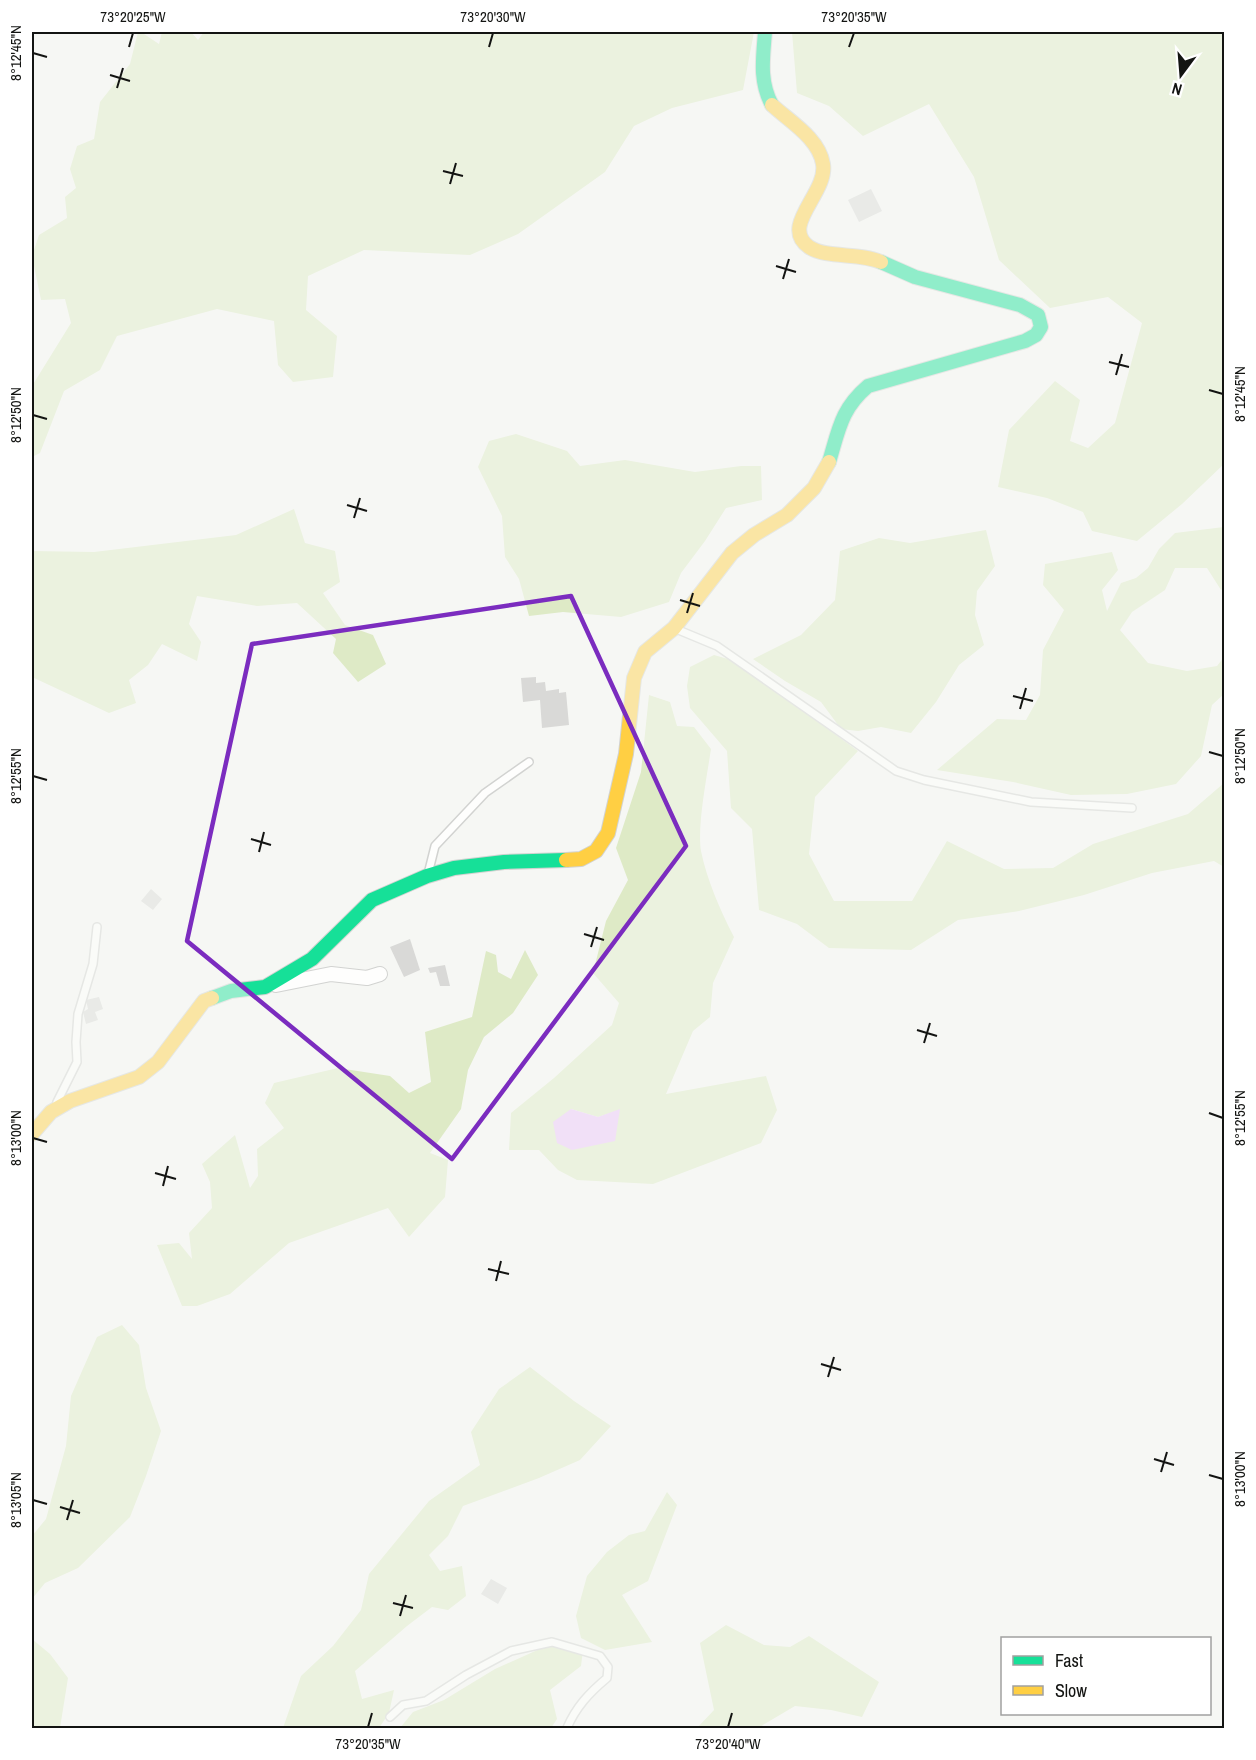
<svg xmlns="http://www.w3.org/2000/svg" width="1256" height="1760" font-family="'Archivo Narrow',sans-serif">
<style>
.green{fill:#deeac6;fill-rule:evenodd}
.water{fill:#ebc3fa}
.building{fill:#d9d9d7}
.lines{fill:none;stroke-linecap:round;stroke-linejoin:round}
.lane-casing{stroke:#d2d3d1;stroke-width:10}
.street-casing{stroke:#d2d3d1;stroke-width:16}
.fast-casing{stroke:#d2d3d1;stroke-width:16}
.slow-casing{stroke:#d2d3d1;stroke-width:16}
.lane{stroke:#fefefd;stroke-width:7}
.street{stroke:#fefefd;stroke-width:14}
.fast{stroke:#16e098;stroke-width:14}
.slow{stroke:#ffcf43;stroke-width:14}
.marked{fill:none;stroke:#7b2cbf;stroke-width:4.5;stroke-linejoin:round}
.ticks{fill:none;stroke:#131412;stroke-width:2}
.neatline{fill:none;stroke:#131412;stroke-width:2}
.ticks-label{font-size:15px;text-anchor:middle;fill:#131412}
</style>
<rect width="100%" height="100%" fill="#f6f7f4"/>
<g class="green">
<polygon points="138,32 141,32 159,44 162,32 191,32 198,40 204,32 754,32 743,90 672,108 634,126 605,172 518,234 470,255 364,250 308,276 306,310 337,336 333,377 293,382 278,365 274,321 217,309 117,336 100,370 64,391 40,453 32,457 32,386 71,323 65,299 41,300 32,256 39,235 67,218 65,197 76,188 70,169 77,146 94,139 100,102 130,64"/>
<polygon points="792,32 1224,32 1224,464 1182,504 1137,541 1092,531 1083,512 1047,498 998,487 1009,430 1055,381 1080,400 1070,441 1088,448 1115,423 1142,323 1108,297 1050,308 999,260 974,177 929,104 863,136 829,106 797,93"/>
<polygon points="516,434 567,451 580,466 625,460 695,472 741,466 761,466 762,500 726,508 705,541 681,573 669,602 621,617 563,612 529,616 519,579 505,557 502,516 478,467 489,441"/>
<polygon points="294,509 305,543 335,551 340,582 323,593 345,625 373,635 386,664 358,682 333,653 336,639 297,603 257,606 197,596 189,624 201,642 197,661 162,644 148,665 129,680 136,703 109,713 32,677 32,551 94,552 236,535"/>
<polygon points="1224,527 1224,588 1221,590 1207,568 1175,568 1165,590 1132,612 1120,630 1148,663 1187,671 1217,666 1224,657 1224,694 1212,705 1201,756 1176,784 1127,794 1071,795 1013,782 937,770 997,719 1026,720 1040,695 1043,650 1064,610 1043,585 1045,564 1112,552 1118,570 1102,590 1107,611 1121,583 1136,578 1148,568 1159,549 1175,533"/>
<polygon points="986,530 995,566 977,591 975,615 984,645 959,665 936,702 911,733 881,727 858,731 841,729 821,702 785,681 753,659 801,635 835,600 840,551 879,538 910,543"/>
<polygon points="714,655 735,661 858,751 815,797 809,854 834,901 912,901 947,841 1004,869 1053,868 1093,844 1188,814 1224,783 1224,867 1214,861 1152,873 1084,895 1019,911 958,920 911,950 829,948 797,924 759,910 752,829 731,808 727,751 690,708 687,686 690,667"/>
<path d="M649 695 670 702 677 726 694 727 711 749C707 776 697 826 701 851 707 880 720 910 734 937L713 983 710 1017 693 1031 666 1094 766 1076 777 1110 761 1143 653 1184 577 1180 558 1170 539 1150H509L511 1113 554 1078 612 1025 619 1003 593 973 606 921 628 880 616 848 641 772ZM571 1109 598 1117 620 1110 557 1143Z"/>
<polygon points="525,950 538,975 513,1013 484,1037 468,1070 461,1109 430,1153 448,1160 445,1197 409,1237 388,1208 289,1243 230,1294 197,1306 182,1306 157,1245 179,1243 192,1259 189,1233 212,1208 210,1182 202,1164 235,1135 250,1188 258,1176 257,1149 284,1128 265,1103 274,1083 338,1068 390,1076 409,1093 431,1082 425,1032 472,1017 486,951 496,955 498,972 511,979"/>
<polygon points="122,1325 139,1345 146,1388 161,1431 146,1476 130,1517 78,1568 45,1583 32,1599 32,1536 46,1519 66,1446 71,1396 97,1337"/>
<polygon points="530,1367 574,1401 611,1426 580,1460 539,1478 463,1506 448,1536 429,1555 440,1571 462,1566 466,1596 448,1610 432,1607 407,1626 355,1671 362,1699 394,1690 389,1713 379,1728 283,1728 301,1676 333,1646 361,1610 369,1574 429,1501 480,1465 471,1432 499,1389"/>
<polygon points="667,1492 677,1505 648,1581 622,1595 652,1642 605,1650 581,1638 576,1616 587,1576 607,1552 629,1535 645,1531"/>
<polygon points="726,1625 764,1645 790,1647 809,1636 879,1682 862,1717 831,1710 795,1706 758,1728 697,1728 714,1710 700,1643"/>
<polygon points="32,1639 50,1654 68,1678 60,1728 32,1728"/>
<polygon points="553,1643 583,1650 581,1666 550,1690 557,1719 551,1728 400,1728 413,1712 444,1700 495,1669"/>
</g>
<polygon class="water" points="571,1109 598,1117 620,1109 615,1141 572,1150 557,1143 553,1122"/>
<g class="building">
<polygon points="871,189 882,211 859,222 848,200"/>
<polygon points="536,677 536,683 545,682 546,691 559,689 559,693 566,692 569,725 542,728 540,700 523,702 521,678"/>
<polygon points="151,889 162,899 153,910 141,901"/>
<polygon points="410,939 420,970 404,977 390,947"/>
<polygon points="445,965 450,986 440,986 436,972 430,973 428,968"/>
<polygon points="99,997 103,1009 95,1012 98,1020 86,1024 83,1012 88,1009 86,1000"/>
<polygon points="491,1579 507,1588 498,1604 481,1594"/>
</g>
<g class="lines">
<defs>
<g id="lane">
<polyline points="676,629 717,646 896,771 924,780 1031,802 1132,808"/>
<polyline points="428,874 435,846 485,793 529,762"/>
<polyline points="57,1102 77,1062 76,1042 78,1014 93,964 97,927"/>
<path d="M390 1717 403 1705 426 1701 466 1675 511 1651 552 1642 600 1656 608 1667 607 1678C589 1693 576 1707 567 1728"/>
</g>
<polyline id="street" points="276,985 331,974 367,978 380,974"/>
<g id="fast">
<path d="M765 32C763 58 759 81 772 105"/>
<path d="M829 462C839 429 841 409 868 386L1025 341 1036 335 1041 327 1038 315 1020 305 915 277 881 262"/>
<polyline points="212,998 231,991 265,987 312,959 372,900 427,876 454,868 504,862 566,860"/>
</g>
<g id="slow">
<path d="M772 105C789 121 819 138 823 164 828 193 779 226 809 247 827 259 859 252 881 262"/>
<polyline points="566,860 581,859 596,851 608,833 626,754 634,678 645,652 674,628 732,553 754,535 787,515 814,488 829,462"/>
<polyline points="32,1134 51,1112 70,1101 139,1077 158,1062 204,1001 212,998"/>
</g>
</defs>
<use href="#lane" class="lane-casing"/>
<use href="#street" class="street-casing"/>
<use href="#fast" class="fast-casing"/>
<use href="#slow" class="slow-casing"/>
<use href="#lane" class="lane"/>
<use href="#street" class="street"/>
<use href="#fast" class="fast"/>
<use href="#slow" class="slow"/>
</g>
<path d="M0 0H1256V1760H0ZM571 596 686 846 452 1159 187 941 252 644Z" fill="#f6f7f4" fill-opacity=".55" fill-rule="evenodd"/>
<path class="marked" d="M571 596 686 846 452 1159 187 941 252 644Z"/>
<path class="ticks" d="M129 47 133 33M489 47 493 33M849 47 854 33M33 53 47 57M110 75 130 81M117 88 123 68M443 171 463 176M450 184 456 163M776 266 796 272M783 279 789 259M1109 362 1129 367M1116 375 1122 354M1209 390 1223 394M33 415 47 419M347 505 367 511M354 518 360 498M680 600 700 606M687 613 693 593M1013 696 1033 701M1020 709 1026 688M1209 752 1223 756M33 776 47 780M251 839 271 845M259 852 264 832M584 934 604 940M591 947 597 927M917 1030 937 1036M924 1043 930 1023M1209 1113 1223 1118M33 1138 47 1142M155 1173 176 1179M163 1186 168 1166M488 1269 509 1274M496 1281 501 1261M821 1364 841 1370M828 1377 834 1357M1154 1459 1174 1465M1161 1472 1167 1452M1209 1475 1223 1479M33 1500 47 1504M60 1507 80 1513M67 1520 73 1500M393 1603 413 1608M400 1616 406 1595M368 1727 372 1713M728 1727 732 1713"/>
<rect width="1256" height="1760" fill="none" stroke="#ffffff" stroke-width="66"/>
<rect x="1001" y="1637" width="210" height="78" fill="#ffffff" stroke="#a1a1a0" stroke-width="1.5"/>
<rect x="1013" y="1656" width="30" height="9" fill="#16e098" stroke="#a1a1a0" stroke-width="1.5"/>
<text x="1055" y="1667" font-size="18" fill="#131412">Fast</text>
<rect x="1013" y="1686" width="30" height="9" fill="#ffcf43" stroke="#a1a1a0" stroke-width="1.5"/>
<text x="1055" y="1697" font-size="18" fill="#131412">Slow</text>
<g transform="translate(1181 75) rotate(196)" stroke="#ffffff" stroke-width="4.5" paint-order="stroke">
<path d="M0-4.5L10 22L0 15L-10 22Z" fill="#131412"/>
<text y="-9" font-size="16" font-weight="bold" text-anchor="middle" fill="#131412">N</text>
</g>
<rect x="33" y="33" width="1190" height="1694" class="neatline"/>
<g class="ticks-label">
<text x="133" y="22">73°20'25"W</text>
<text x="493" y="22">73°20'30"W</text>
<text x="854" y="22">73°20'35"W</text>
<text transform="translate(16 53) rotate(-90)" y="5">8°12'45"N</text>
<text transform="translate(1240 394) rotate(-90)" y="5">8°12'45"N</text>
<text transform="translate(16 415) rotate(-90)" y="5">8°12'50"N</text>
<text transform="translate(1240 756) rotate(-90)" y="5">8°12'50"N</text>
<text transform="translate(16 776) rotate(-90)" y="5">8°12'55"N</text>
<text transform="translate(1240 1118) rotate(-90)" y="5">8°12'55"N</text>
<text transform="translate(16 1138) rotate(-90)" y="5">8°13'00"N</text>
<text transform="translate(1240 1479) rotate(-90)" y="5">8°13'00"N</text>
<text transform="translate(16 1500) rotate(-90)" y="5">8°13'05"N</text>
<text x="368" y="1749">73°20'35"W</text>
<text x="728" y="1749">73°20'40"W</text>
</g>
</svg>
